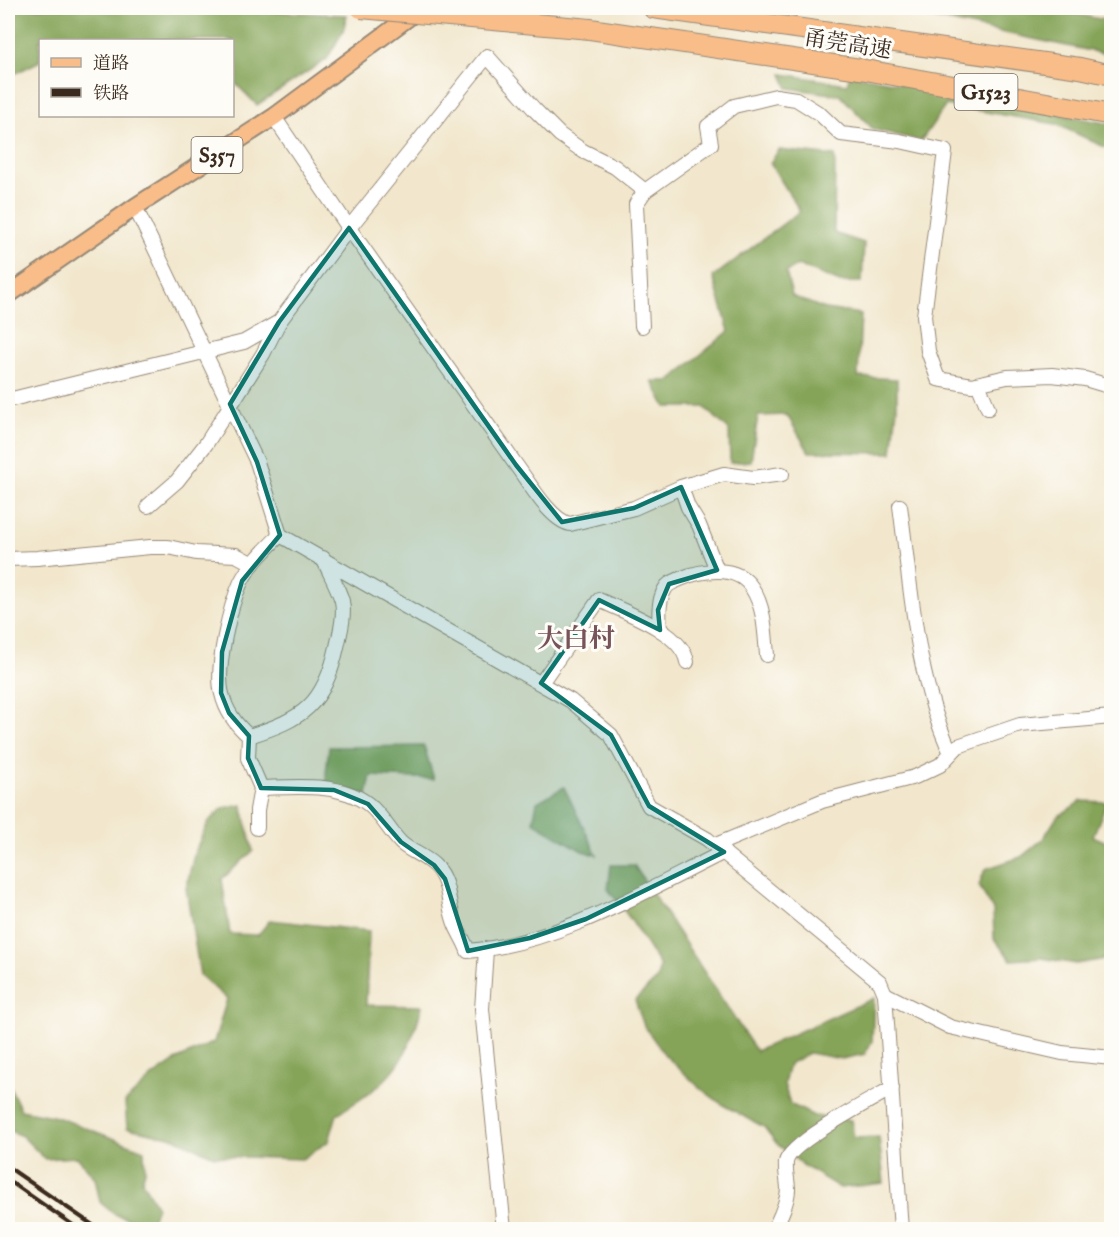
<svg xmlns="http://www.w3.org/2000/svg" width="1119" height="1237" font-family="'IM FELL English','Noto Serif SC',serif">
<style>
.forest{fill:#85a458;stroke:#60673b;stroke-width:1.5}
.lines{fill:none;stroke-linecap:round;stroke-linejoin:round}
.stream{stroke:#53b7d1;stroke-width:4}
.minor-casing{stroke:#968876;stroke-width:16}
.major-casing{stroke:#968876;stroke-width:20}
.highway-casing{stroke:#968876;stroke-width:22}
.minor{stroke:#fff;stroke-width:14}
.major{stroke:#f8bd89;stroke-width:16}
.highway{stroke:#f8bd89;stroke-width:20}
.rail{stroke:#3b2a1e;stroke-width:4}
.highway-bridge-casing{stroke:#968876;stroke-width:22;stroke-linecap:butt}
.highway-bridge{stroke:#f8bd89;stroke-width:20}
.marked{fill:#0f766e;fill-opacity:0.2;stroke:#0f766e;stroke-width:4.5;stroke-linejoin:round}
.labels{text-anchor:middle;stroke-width:6;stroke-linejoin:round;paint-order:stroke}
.shield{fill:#fdfcf7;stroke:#75695f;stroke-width:1.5}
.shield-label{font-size:21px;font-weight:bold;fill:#3b2a1e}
.street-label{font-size:22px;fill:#3b2a1e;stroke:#fdfcf7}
.quarter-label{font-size:26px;font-weight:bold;fill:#78535a;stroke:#fdfcf7}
</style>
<rect width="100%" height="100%" fill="#fdfcf7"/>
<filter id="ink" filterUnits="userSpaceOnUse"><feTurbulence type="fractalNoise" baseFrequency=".0167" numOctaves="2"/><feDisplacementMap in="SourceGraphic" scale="12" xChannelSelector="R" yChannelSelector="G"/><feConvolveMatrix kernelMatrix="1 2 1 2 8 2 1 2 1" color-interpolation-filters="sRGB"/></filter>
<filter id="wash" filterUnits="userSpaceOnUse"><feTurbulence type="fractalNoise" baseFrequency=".008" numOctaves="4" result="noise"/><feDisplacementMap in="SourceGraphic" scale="24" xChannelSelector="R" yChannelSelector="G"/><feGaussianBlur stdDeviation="1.35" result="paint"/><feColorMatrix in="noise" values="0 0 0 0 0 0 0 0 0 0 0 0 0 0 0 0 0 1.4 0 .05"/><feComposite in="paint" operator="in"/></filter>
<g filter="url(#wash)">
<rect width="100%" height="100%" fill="#f2e7cd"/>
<g class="forest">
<polygon points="8,8 192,8 347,15 343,31 327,59 257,105 233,81 232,40 129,40 109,37 88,40 40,40 40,61 8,77"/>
<polygon points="883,8 1044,8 1111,21 1111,55"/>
<polygon points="782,74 847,84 850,74 1111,124 1111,150 1056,124 946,105 921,141 873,129 840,95 788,88"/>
<polygon points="779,150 835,156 834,233 864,243 862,282 840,282 798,265 786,272 792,296 825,309 861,314 858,377 897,379 897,408 892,453 809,452 787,415 758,416 751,461 730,463 729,430 704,407 666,407 652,381 669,381 729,331 713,277 800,211 770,163"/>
<polygon points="424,746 434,779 371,776 367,795 327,786 326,773 329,747"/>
<polygon points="564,787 597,855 582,851 533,822 537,802"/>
<polygon points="1081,801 1107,802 1093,836 1111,844 1111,958 1076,964 1042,958 1011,960 994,939 993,910 979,886 985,869 1021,857 1043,839 1057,817"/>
<path d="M242 805 253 851 222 879 230 934 258 935 270 920 369 931 366 1005 422 1006C407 1065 388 1084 337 1114L329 1141 302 1159 214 1156 174 1138 127 1128 125 1102 153 1076 178 1059 214 1042 227 999 200 975 186 888 195 851 209 821 223 808Z"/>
<polygon points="611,865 634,865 756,1051 874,998 872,1041 865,1054 842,1059 809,1053 789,1064 784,1084 790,1104 814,1116 851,1120 854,1138 879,1137 884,1183 840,1188 804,1166 777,1144 764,1127 723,1105 700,1088 665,1055 644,1026 635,1000 657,979 660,966 631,920 608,889"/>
<polygon points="8,1065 10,1087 21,1110 57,1117 144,1150 145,1171 142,1181 157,1207 150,1226 114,1214 100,1202 95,1178 77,1157 45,1159 22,1136 8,1130"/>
</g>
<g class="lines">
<polyline class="stream" points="1100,8 1112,10"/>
</g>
</g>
<g filter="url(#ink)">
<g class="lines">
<defs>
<g id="minor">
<path d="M274 117 351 231 516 465C528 481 550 520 570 524L634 508 681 487 724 474 753 478 782 474"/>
<polyline points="135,207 257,462 280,535 571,701 611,735 649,806 707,839 880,982 885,994 901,1230"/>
<polyline points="642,326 636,204 645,191 711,144 708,126 734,106 776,96 796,99 820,114 841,134 900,141 945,151 924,316 928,351 938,379 972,385 1007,377 1052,375 1085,379 1112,387"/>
<polyline points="978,384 988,408"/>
<polyline points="8,400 244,342 279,322 349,228 487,56 535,110 560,135 583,151 615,167 645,191"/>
<polyline points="681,487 688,507 699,525 717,570"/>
<polyline points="148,506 177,481 206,444 263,354 279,322"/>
<path d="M900 506C911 587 916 680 951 753"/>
<polyline points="8,559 37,558 150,547 168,547 196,553 236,555 253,564"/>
<path d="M660 630C659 616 658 601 665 589 668 583 674 582 680 579 702 570 737 564 752 588 765 608 765 633 767 655"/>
<path d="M541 683 599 600C625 612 682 632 687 662"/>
<path d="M249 736C236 725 226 711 222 694 215 668 230 606 241 582 250 564 266 549 280 535"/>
<path d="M261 788C294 787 340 782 368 804 382 815 389 831 401 843 411 852 425 856 435 866 451 883 447 906 456 926 460 935 465 942 468 951 557 944 645 891 724 852"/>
<path d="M257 828V810L261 788 248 758 249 736C303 719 324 705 337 647 340 633 345 616 342 601 338 587 329 572 323 558"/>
<polyline points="716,845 822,801 915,777 940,765 958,746 1020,725 1112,717"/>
<polyline points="486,950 482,1009 504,1230"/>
<polyline points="885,994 950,1027 1062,1053 1112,1058"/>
<path d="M774 1230C780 1217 787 1204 788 1190 788 1181 785 1171 786 1162 789 1143 873 1099 892 1088"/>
</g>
<polyline id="major" points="8,295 135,207 274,117 421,8"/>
<g id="highway">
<polyline points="653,8 1080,68 1112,75"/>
<polyline points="860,69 1112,115"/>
</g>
</defs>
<use href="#minor" class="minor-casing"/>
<use href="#major" class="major-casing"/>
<use href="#highway" class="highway-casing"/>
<use href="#minor" class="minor"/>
<use href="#major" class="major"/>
<use href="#highway" class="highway"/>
<g class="rail">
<polyline points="8,1167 100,1230"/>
<polyline points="8,1180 80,1230"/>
</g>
<defs>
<polyline id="highway-bridge" points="361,8 590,29 860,69"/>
</defs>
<use href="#highway-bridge" class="highway-bridge-casing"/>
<use href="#highway-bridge" class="highway-bridge"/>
</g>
</g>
<path class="marked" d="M349 228 516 465 562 522 634 508 681 487 717 570 669 584 658 610 660 630 599 600 541 683 611 735 649 806 724 852 586 919 530 938 468 951 445 879 434 865 401 842 368 804 334 790 261 788 248 758 249 736 229 713 221 693 222 652 242 581 280 535 257 462 230 404 279 322Z"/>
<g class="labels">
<g class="shield">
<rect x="954.5" y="74" width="63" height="36" rx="4.5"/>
<rect x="191.5" y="137" width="51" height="36" rx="4.5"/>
</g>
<g class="shield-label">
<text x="986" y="99">G1523</text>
<text x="217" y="162">S357</text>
</g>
<g class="street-label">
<text transform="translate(848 43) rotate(9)" y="8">甬莞高速</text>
</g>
<g class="quarter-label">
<text x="576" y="647">大白村</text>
</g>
</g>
<rect width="1119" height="1237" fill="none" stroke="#fdfcf7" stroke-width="30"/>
<rect x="39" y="39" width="195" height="78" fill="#fdfcf7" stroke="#afa8a0" stroke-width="1.5"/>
<rect x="51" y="58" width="30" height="9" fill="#f8bd89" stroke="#afa8a0" stroke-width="1.5"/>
<text x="93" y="69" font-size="18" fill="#3b2a1e">道路</text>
<rect x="51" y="88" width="30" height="9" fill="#3b2a1e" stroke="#afa8a0" stroke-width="1.5"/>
<text x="93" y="99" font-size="18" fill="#3b2a1e">铁路</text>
</svg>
